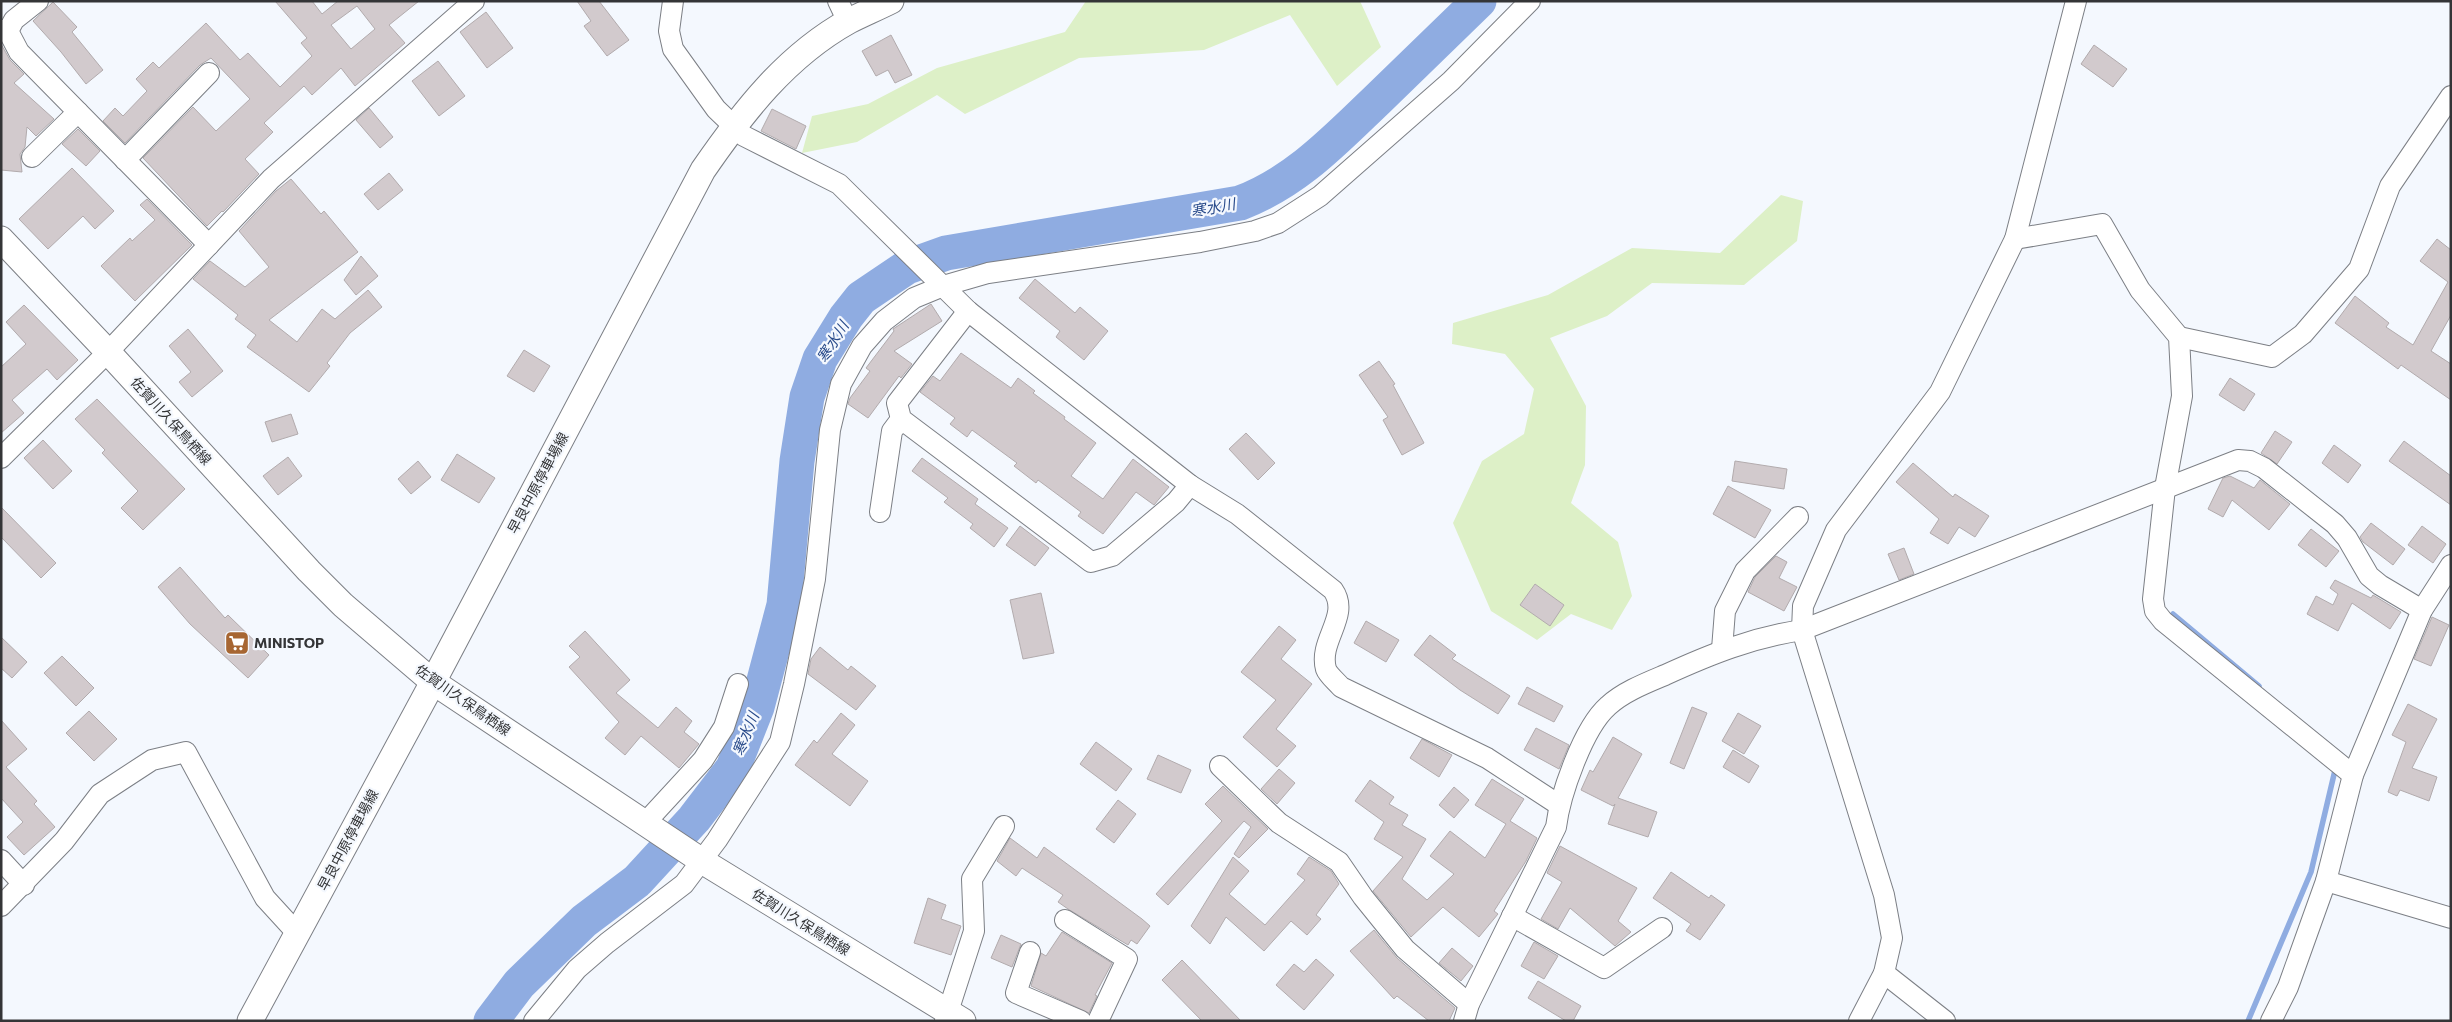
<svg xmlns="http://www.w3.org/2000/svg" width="2452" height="1022" font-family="Commissioner,'Noto Sans JP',sans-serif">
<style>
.green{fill:#ddf0c7}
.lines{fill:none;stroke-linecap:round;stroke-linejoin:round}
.stream{stroke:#8face1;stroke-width:5.5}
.river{stroke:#8face1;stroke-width:35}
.building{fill:#d2cacd;stroke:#b2abad;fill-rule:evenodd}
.minor-casing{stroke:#7c7f85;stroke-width:22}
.major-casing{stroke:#7c7f85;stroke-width:27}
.minor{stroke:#fff;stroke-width:20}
.major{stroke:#fff;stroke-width:25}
.labels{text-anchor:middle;stroke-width:4.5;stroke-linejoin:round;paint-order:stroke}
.street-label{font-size:14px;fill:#343537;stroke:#f4f8fe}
.poi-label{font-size:14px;font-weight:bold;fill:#343537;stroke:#f4f8fe;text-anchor:start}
.water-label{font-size:15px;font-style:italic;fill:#294b8b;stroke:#f4f8fe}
</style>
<rect width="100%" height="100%" fill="#f4f8fe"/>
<g class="green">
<polygon points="1086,1 1360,1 1381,47 1337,86 1290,15 1204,50 1079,58 965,114 937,95 857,142 802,153 812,116 868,104 937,68 1065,32"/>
<polygon points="1781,195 1803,201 1797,241 1744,285 1652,283 1607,316 1550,338 1586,406 1585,465 1571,503 1618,542 1632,596 1612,630 1571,614 1537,640 1491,611 1453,523 1482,461 1524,434 1534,389 1505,354 1452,344 1453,323 1548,295 1632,248 1720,253"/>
</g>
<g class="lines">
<g class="stream">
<polyline points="2173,614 2259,686"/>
<polyline points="2248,1021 2311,872 2336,766"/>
</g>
<path class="river" d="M491 1021 519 984 584 921 637 881 694 819 733 768 757 707 784 605 797 461 807 397 820 359 846 317 861 298 907 267 946 253 1240 203C1296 182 1335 140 1377 100 1411 67 1445 34 1479 1"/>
</g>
<g class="building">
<path d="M275 1H312L322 14 338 1H419L389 25 405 43 355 86 341 68 312 95 304 86 264 123 273 132 245 159 259 174 223 212 222 211 207 226 143 158 193 107 216 131 250 99 211 58 200 65 125 143 103 121 115 108 123 116 147 91 136 79 153 62 159 68 206 23 240 60 248 53 280 87 312 56 301 43 307 38ZM357 6 375 29 351 49 331 25Z"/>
<polygon points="577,1 599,1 629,40 607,56 584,26 591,21"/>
<polygon points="53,2 77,27 72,32 103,70 86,84 61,52 33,21"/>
<polygon points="486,12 513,48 487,68 460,32"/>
<polygon points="891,35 912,75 895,83 888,70 876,76 862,51"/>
<polygon points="1,44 10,60 24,74 14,83 54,119 36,136 27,127 25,147 20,154 22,172 1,170"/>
<polygon points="2094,45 2127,69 2113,87 2081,64"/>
<polygon points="438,61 465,96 439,116 412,81"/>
<polygon points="369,108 393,137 380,148 356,120"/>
<polygon points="772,109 806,126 796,149 761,131"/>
<polygon points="78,129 100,151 86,166 62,144"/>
<polygon points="72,168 114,211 95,229 83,216 48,249 19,219"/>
<polygon points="389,173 403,190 378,210 364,194"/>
<polygon points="291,179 321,214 324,211 358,252 269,320 297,342 322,309 335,319 368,290 382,307 350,333 327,363 330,366 309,392 247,347 256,335 235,319 238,315 193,279 210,261 245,287 269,267 239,231 276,191"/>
<polygon points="147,199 192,245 135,301 101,266 130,238 132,241 155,220 140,205"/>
<polygon points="2437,239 2451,250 2451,315 2431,351 2451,364 2451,400 2401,365 2398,369 2335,323 2355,296 2389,323 2386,327 2413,345 2448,282 2420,261"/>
<polygon points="361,256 378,276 356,295 344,280"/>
<polygon points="1035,279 1075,313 1080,307 1108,331 1084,360 1056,337 1060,331 1019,298"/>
<polygon points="931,304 942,321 894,351 912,364 901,378 899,376 868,418 848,404 850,398 870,371 866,368 894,331 893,329"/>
<polygon points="24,305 78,360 57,380 47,369 12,400 24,413 1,433 1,367 26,344 6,322"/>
<polygon points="188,329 223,371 192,397 179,382 191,372 169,346"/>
<polygon points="524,350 550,366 534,392 507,376"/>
<polygon points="961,353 1011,388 1018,378 1035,391 1033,393 1065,417 1064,419 1096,443 1071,476 1103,499 1133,459 1169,487 1154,505 1136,492 1103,534 1078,516 1081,512 1038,480 1036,483 1014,466 1017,463 972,430 967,437 950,424 955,418 920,392 933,376 940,381"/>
<polygon points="1379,361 1395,384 1393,385 1424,443 1402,455 1383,420 1388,417 1359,375"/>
<polygon points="2230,378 2255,394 2244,411 2219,395"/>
<polygon points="97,399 185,489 143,530 121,508 138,491 102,453 105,450 75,419"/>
<polygon points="291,414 298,434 272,442 265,422"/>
<polygon points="2275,431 2292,442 2277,464 2261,453"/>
<polygon points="1246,433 1275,463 1258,480 1229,449"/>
<polygon points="43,440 72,471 53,489 24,458"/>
<polygon points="2404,441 2451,476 2451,505 2389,461"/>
<polygon points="2334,445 2361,465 2348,483 2322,463"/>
<polygon points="457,454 495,478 479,503 441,480"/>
<polygon points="288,457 302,476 278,495 263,476"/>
<polygon points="922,458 978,499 975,504 1008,528 994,547 970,528 973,524 944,502 948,498 912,471"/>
<polygon points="418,461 431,477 411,494 398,479"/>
<polygon points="1735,461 1787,469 1784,489 1732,481"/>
<polygon points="1913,463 1953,497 1955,494 1989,516 1975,537 1959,527 1948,544 1930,533 1939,519 1896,482"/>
<polygon points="2230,476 2254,488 2260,480 2290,504 2269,530 2232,500 2223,517 2208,509 2223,478"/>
<polygon points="1728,486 1771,510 1755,538 1713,514"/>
<polygon points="1,507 56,563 41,578 1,537"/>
<polygon points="2371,523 2405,549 2393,565 2363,542 2360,537"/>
<polygon points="1020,526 1049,548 1035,566 1006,545"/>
<polygon points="2422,526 2446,544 2433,563 2408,545"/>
<polygon points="2311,529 2339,551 2326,567 2298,545"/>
<polygon points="1904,548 1914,574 1899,580 1888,554"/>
<polygon points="1776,556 1787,562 1779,578 1797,587 1784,611 1748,592 1755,577"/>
<polygon points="180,567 225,618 228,615 269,655 248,678 190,624 158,587"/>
<polygon points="2335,580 2371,598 2373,595 2401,612 2390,629 2352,603 2338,631 2307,614 2316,596 2333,605 2338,594 2330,588"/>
<polygon points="1535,584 1564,605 1550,626 1520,605"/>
<polygon points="1041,593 1054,653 1023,659 1010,600"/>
<polygon points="2432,617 2449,625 2431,666 2414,659"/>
<polygon points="1366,621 1399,640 1386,662 1354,643"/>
<polygon points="1279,626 1296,640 1281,659 1312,684 1276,729 1296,746 1277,767 1243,737 1276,700 1241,672"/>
<polygon points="585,631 630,680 616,693 658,728 676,707 692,721 684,732 699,744 679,768 641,736 625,755 605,738 619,722 569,667 580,657 569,646"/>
<polygon points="1430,635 1456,655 1452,659 1510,696 1498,714 1460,690 1414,655"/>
<polygon points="1,637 27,662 12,678 1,668"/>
<polygon points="820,647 848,670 851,666 876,686 856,710 808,674 811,659"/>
<polygon points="62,656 94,688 76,706 44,673"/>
<polygon points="1527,687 1563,706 1554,722 1518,704"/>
<polygon points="2408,704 2437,719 2412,768 2437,777 2429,801 2400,790 2397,796 2388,792 2406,742 2392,735"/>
<polygon points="1692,707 1707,713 1684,769 1670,763"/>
<polygon points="89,711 117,739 94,761 66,733"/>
<polygon points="841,713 855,725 832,754 868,781 850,806 795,765 814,740 817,743"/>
<polygon points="1738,713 1761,726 1744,754 1722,741"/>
<polygon points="1,720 27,749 6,767 37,801 34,804 55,827 24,855 7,837 23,822 1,798"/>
<polygon points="1536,728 1569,745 1559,769 1524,750"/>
<polygon points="1613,737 1642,754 1618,798 1657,812 1648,837 1608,824 1615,804 1613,806 1581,790 1590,770 1593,772"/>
<polygon points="1422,739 1452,755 1439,777 1410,758"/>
<polygon points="1096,742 1132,769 1116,791 1080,764"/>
<polygon points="1733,750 1759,766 1749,783 1723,767"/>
<polygon points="1158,755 1191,770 1181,793 1147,779"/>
<polygon points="1279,769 1295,783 1277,804 1261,789"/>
<polygon points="1492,779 1524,799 1510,821 1537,838 1526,861 1494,911 1498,914 1479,937 1443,907 1411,937 1373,891 1403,857 1374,839 1384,822 1355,801 1370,780 1394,797 1389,804 1408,815 1402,825 1426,839 1402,879 1427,900 1454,874 1430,856 1450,831 1485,858 1506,824 1475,805"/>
<polygon points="1223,786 1268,829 1239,858 1234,854 1251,827 1244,821 1168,905 1156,894 1222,821 1205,804"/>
<polygon points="1454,787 1469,800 1454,818 1439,805"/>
<polygon points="1118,800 1136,814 1114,843 1096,829"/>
<polygon points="1010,838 1037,858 1044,847 1142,919 1150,926 1137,944 1131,940 1128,945 1068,909 1058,902 1063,895 1022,868 1016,876 997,861"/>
<polygon points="1560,846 1637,888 1618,921 1631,932 1615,946 1570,908 1558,929 1541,919 1562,882 1547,873"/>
<polygon points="1233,857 1249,871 1229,894 1265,925 1305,880 1297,874 1309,857 1331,871 1339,884 1316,915 1321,919 1307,935 1291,921 1264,951 1226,917 1210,944 1191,926"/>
<polygon points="1671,872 1709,898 1711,895 1725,905 1700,940 1686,931 1691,924 1653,898"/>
<polygon points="928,898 946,905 941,919 961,926 951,955 914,943"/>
<polygon points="1374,930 1397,958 1455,1008 1449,1021 1429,1021 1397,996 1394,999 1350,951"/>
<polygon points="1062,932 1112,963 1095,995 1097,996 1089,1013 1031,986 1041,953 1046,956"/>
<polygon points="1001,935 1021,944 1012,967 991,958"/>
<polygon points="1534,942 1558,956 1544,979 1521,966"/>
<polygon points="1452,948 1473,966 1461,981 1439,963"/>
<polygon points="1316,959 1334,975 1304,1010 1276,985 1294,964 1304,972"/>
<polygon points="1182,960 1241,1021 1202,1021 1162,980"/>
<polygon points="1538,981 1581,1006 1573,1021 1566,1021 1528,998"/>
</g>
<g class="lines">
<defs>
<g id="minor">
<path d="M673 1 669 31 673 49 716 109 744 136 839 184 968 311 1190 485 1237 514 1333 590C1351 616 1318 640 1326 669 1328 675 1337 682 1341 687L1487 758 1559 805"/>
<polyline points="838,1 848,22"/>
<polyline points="1,30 8,31 14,20 38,1"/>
<polyline points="8,31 19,52 209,245"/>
<polyline points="32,157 78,112"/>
<polyline points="125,160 209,73"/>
<polyline points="2015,239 2102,224 2140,290 2179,337 2182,396 2165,488 2153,599 2155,611 2163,621 2353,775"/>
<polyline points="968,311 897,403 901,419 1091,562 1112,556 1176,502 1190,485"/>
<polyline points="2179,337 2272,357 2303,334 2359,269 2390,186 2451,96"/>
<polyline points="1,458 108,352 271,179 474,1"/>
<polyline points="880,512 892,431 901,419"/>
<polyline points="1722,649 1725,611 1745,571 1798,517"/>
<polyline points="1220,766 1279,823 1339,862 1363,897 1405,949 1469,1004"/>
<polyline points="645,823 703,760 724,727 738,684"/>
<polyline points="1,860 24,885"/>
<polyline points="2326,881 2451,918"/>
<polyline points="1,906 64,841 100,794 152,760 186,752 265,898 297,933"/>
<polyline points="1512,916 1604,968 1662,928"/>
<polyline points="1065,920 1127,959 1098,1021"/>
<polyline points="1030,952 1016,993 1081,1021"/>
<polyline points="1884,973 1945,1021"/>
<polyline points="534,1021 577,969 607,943 684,884 717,840 780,742 794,684 815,579 830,430 841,384 862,346 884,321 914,298 943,286 988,273 1200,242 1255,231 1278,223 1320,196 1451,81 1530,1"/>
<polyline points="945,1021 974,931 972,879 1004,826"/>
<path d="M1464 1021 1469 1004 1556 827C1560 795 1583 728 1608 706 1623 692 1646 683 1665 675 1711 654 1751 638 1802 630L2238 460 2250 461 2264 468 2335 524 2347 538 2369 576 2380 585 2422 610"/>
<polyline points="1859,1021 1884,973 1892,938 1884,895 1802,630 1803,606 1836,530 1940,392 2015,239 2076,1"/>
<polyline points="2271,1021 2288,987 2326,881 2353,775 2422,610 2451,565"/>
</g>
<g id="major">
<polyline points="1,239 108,352 309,571 343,605 433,682 702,861 963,1021"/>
<path d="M250 1021 433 682 703 170C743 112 786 56 849 21 863 14 877 8 891 1"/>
</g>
</defs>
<use href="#minor" class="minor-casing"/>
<use href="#major" class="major-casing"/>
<use href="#minor" class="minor"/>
<use href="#major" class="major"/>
</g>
<defs>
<symbol id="supermarket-square" viewBox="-11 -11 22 22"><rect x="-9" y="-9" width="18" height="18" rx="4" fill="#a76632" stroke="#f4f8fe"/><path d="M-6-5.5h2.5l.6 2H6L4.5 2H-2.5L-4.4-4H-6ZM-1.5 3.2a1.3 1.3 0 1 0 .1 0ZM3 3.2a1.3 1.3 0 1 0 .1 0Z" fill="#fff"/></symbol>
</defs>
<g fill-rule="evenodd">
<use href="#supermarket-square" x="223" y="629" width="28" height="28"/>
</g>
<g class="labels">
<g class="street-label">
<text transform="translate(171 421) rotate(48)" y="5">佐賀川久保鳥栖線</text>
<text transform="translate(538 483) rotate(-62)" y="5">早良中原停車場線</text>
<text transform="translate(463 700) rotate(35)" y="5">佐賀川久保鳥栖線</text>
<text transform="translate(348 840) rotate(-62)" y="5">早良中原停車場線</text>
<text transform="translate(801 922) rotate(32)" y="5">佐賀川久保鳥栖線</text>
</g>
<g class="poi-label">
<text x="254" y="648">MINISTOP</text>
</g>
<g class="water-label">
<text transform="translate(1213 208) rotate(-10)" y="5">寒水川</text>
<text transform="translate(833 342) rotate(-58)" y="5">寒水川</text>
<text transform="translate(746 734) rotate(-68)" y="5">寒水川</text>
</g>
</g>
<rect width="2452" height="1022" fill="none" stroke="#343537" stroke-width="5"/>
</svg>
